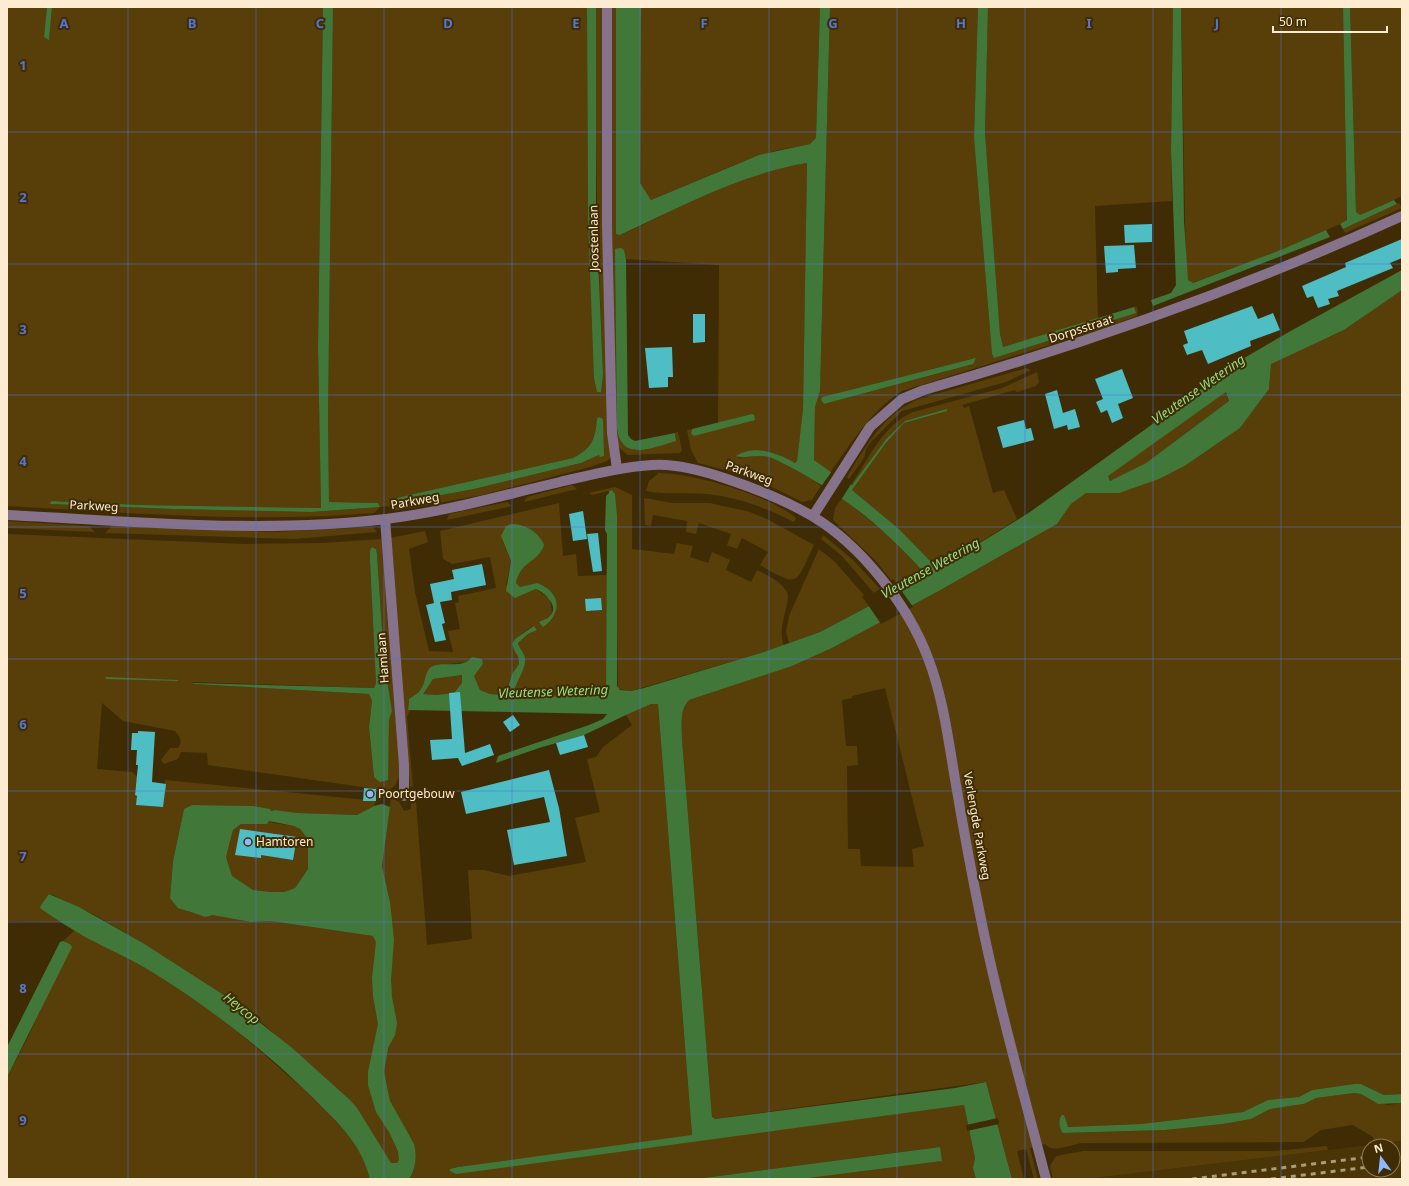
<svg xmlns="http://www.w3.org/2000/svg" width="1409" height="1186" font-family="'Noto Sans',sans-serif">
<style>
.built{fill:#4a3506;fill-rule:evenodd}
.green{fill:#583f09;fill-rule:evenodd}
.water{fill:#417839;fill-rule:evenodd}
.pier{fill:#3f2c04}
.building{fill:#4ebdc4}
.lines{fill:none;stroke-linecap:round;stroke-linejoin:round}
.minor{stroke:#87728b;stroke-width:10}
.rail{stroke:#ad9b7b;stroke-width:3;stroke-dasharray:5 5;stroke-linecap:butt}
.grid{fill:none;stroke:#5576d6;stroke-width:1;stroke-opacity:0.55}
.poi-dot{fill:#90b8fd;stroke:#3f2c04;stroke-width:1.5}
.labels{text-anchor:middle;stroke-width:4;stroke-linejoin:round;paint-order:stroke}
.street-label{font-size:12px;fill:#fdecd1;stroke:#3f2c04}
.poi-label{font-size:12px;fill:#fdecd1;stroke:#3f2c04;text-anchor:start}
.water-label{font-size:13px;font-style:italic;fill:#93df87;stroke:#3f2c04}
.grid-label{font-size:13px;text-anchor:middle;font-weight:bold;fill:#5576d6;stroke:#3f2c04;stroke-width:4;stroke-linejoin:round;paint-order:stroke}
</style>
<rect width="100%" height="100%" fill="#3f2c04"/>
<path class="built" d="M1402 1141V1179H1086L1328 1150ZM1369 1146H1393V1170H1369Z"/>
<g class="green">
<path d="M7 7H47L44 37 49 39 52 7H323L318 348 321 508 141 505 51 501 50 504 173 509 311 512 380 507 378 503 329 502 328 418 333 7H587L588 216 603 373C598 251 594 129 596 7H603L611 457 607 461 590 467 482 495 394 511 393 506 380 507 374 513C252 523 129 513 7 506ZM597 419H603V456L599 455 581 463 474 489 394 504V499L405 496 573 458C592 448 595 440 597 419Z"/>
<path d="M609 7H616V234L621 235C681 207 741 174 807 163L803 409 797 461 795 463C773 451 762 445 737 458L766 455 811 478 821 486 812 500 802 502 768 485 736 473 698 463 691 450 687 430 692 429 691 434 694 436 752 414 718 423 719 265 626 259 624 250 622 444 676 439 675 433 678 432 682 450 680 453 628 455 617 446 615 433Z"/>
<polygon points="641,7 820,7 816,138 810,144 774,151 741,162 651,200 640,183"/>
<path d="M830 7H978L974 138 992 354 994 358 1135 313 1134 307H1137L1138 312 1137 316 1104 328 902 391C871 411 851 443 830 473L814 460 815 407 820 391ZM944 366 947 367 948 371 824 404 821 400 822 397Z"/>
<polygon points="988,7 1173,7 1171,151 1172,201 1095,206 1098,319 1003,347 1000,334 985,133"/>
<polygon points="1181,7 1343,7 1347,221 1283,249 1192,283 1188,280 1186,271"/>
<polygon points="1350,7 1402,7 1402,196 1359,216 1356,212"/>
<polygon points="1399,203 1402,208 1345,233 1343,229"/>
<path d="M1402 290V1094L1384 1095 1361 1084H1354L1312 1090 1299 1097 1268 1100 1243 1112 1141 1124 1068 1127 1060 1121 1063 1133 1165 1130 1223 1124 1251 1119 1270 1109 1304 1104 1316 1098 1354 1093 1361 1094 1374 1102 1388 1105 1402 1103V1141L1374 1144 1373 1137 1353 1125 1321 1130 1304 1142 1082 1143C1071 1144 1053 1154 1045 1144L1030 1148 1038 1179H1034L1026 1149 1017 1151 1024 1179H1012L986 1082 714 1119 712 1117 682 739C682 725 679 711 689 700L792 666 832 648 937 592 1057 524 1071 504 1086 493 1186 465 1240 428 1269 389 1271 364C1294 350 1320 343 1344 330 1364 318 1381 301 1402 290ZM885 688 924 846 912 849 914 867 861 866 860 849H848L847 766 858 765 857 746H846L842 700 852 698V696Z"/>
<path d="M1027 368 1031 370 1006 382 902 411 870 443 866 449 864 458 849 479 847 477C865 447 884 413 919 399Z"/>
<path d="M1037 372 1039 382 1036 386 1017 392 1015 390 962 405 964 408 969 406 993 493 1004 490 1017 519 938 569 899 529 852 490 885 444 904 423 947 411 905 421 887 438 853 484 851 485C869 458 882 426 913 412L1002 388Z"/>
<polygon points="1226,392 1229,401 1146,463 1111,481 1107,476"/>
<path d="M659 473C693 473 771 496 796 518L794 522C766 508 738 497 707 494 686 492 667 495 646 491L649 481Z"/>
<polygon points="572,485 577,489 524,502 527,497"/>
<path d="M615 487 632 495V549L674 554 677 543 693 546 690 557 708 563 712 552 730 560 726 570 751 582 757 570C767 575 781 581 787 592 792 601 776 626 784 646L631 691 618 689 615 494 612 490 592 495 589 493Z"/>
<path d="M644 498 673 503H710L750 512 767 519 814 545C795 585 800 588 760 565L768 552 742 538 737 549 727 545 731 534 699 523 696 534 686 532 687 521 653 515 651 526 645 525Z"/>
<polygon points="842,498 894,540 924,573 924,577 901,588 893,579 891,580 876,561 833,520 835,508"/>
<polygon points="507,502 512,506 447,520 449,514"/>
<path d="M559 503 563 556 576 554 578 576 607 575 606 690C598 697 525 698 513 695L518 677 524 667 518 643 528 634 537 630 533 626 515 639 512 644 515 652 518 656 519 664 512 674 507 691 502 695 490 694 480 690 474 676 483 664C468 661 437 662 427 675 424 679 424 685 421 689 417 695 411 697 408 702V710H410L407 717 413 787 410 786 391 538 425 531 428 542 409 549 415 592 429 651 453 652 448 631 460 629 455 603 459 602 458 596 496 588 490 557 452 564 443 559 440 531ZM528 528 531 531 533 558C525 564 516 573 516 583L520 587 537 583 555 598 556 612 543 627 552 613 550 599 536 589 518 597 506 585 511 561 502 540Z"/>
<polygon points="7,521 89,526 95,532 7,528"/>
<polygon points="112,526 278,532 372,527 374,528 377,532 295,539 105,533"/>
<path d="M7 534 244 544 322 543 382 539 399 735V776L396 784 391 789 376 791V789L208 765 207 753 181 752 178 759 164 764 161 760 170 748H178L181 742 179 736 175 731 123 721 102 703 97 769 132 772 139 778 136 781 135 795 137 796V805L163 807 165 780 376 801 374 806 357 815 297 813 275 810 270 811 253 806 192 805 184 809 173 861 170 898 189 912 199 914 212 915 251 922 271 921 373 936 390 902 382 866 391 798 399 802 404 811 411 809V804L416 802 427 945 472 939 468 870H484L509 876 586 862 575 818 600 812 587 759 596 757 603 747 632 725 626 715 651 704H658L692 1136 458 1167 450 1169 453 1173 964 1105 975 1158 973 1168 976 1179H801L942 1161 939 1147 696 1179H398L350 1100 261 1022 230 999 143 943 93 914 51 894H49L41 909 61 922 7 921ZM372 547 376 549 377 554 384 660 392 711 389 720 388 743 374 777 369 727 372 701 369 694 194 684 193 682 374 688 376 683 370 562V550Z"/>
<polygon points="823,535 852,559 880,589 874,593 841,555 821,539"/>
<polygon points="819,549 834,561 864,595 862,597 869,606 820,632 789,643 786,632 789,616"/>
<polygon points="463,675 462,683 454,693 436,695 422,694 433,679"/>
<polygon points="269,821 274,823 294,826 300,829 308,839 308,869 295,888 284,892 271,892 253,890 232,877 226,857 233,830 241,824 267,824"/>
<polygon points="75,930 151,971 214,1013 250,1042 301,1087 349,1135 363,1156 370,1179 7,1179 7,1077 28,1037 70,944 63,941"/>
<polygon points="1327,1146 1328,1150 1086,1179 1053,1179 1050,1166 1056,1156 1083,1151 1275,1151"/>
</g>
<g class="water">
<polygon points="47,7 52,7 49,40 44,37"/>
<polygon points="323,7 333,7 328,418 329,502 378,503 380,507 311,512 173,509 50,504 51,501 141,505 321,508 318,348"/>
<polygon points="587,7 596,7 596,211 603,373 601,392 597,392 594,378 588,216"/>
<path d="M616 7H641L640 183 651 200 759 155 810 144 816 138 820 7H830L820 391 815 407 814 460 846 483 852 485 887 438 905 421 947 409V411L904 423 885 444 852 490 899 529 938 569 1030 512 1246 357 1287 333 1402 270V290L1344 330 1271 364 1269 389 1240 428 1186 465 1159 479 1119 493H1086L1071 504 1057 524 937 592 832 648 792 666 689 700C679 711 682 725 682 739L712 1117 715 1119 955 1088 986 1082 1012 1179H976L973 1168 975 1158 964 1105 456 1174 450 1171V1169L458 1167 692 1135 658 704H651L626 715 584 735 539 748 496 763 498 756 589 725 603 719 607 714 408 710 409 699C413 696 418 694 421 689 425 684 425 671 431 667 444 660 462 670 472 657L482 659 483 664 474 676 480 690 490 694 502 695 507 691 512 674 519 664 518 656 515 652 512 644 515 639 534 626 537 630 528 634 518 643C519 649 524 652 525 658 527 667 515 683 513 695 525 698 598 697 606 690L607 534 605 530 606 496 609 493V491L612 490 615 494 617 516V686L620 690 631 691 644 688 764 652 820 632 924 577V573C883 525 831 486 774 459 761 452 743 460 736 456 756 444 777 453 795 463L797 461 803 409 807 163C741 174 680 207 620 235L616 234ZM1226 392 1229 401 1146 463 1110 481 1108 476ZM462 675V683L454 693 436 695 423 694 433 679Z"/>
<polygon points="978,7 988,7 985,133 1000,334 1003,347 1134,307 1136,313 994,358 992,354 974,138"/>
<polygon points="1173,7 1181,7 1184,221 1188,280 1193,283 1283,249 1326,230 1330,237 1153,306 1151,300 1171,293 1176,285 1171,151"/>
<polygon points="1343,7 1350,7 1356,212 1360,215 1394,200 1397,204 1343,229 1340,224 1347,220"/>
<path d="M621 248 624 250 626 259 628 435 631 439 635 441 675 433 676 441C654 447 621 463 617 428L615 249Z"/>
<polygon points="976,358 973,364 824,404 821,400 822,397"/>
<polygon points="752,414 754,415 755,420 694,436 691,434 692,429"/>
<path d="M599 417 603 419 604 456 600 457 599 455 581 463 474 489 394 504V499L405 496 573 458C592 448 595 440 597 419Z"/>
<path d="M511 524C525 524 539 532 544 545 539 562 520 561 516 583L520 587 537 583C561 592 563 613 543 627L539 622C542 620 548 619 550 616 560 606 544 592 536 589L515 598 506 591 511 561 501 536 506 526Z"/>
<polygon points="372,547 376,549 377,554 384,660 392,711 389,720 388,780 380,782 374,777 369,727 372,701 369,694 194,684 193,683 374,688 376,683 370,562 370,550"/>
<polygon points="105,677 177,680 179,681 106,679"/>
<path d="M382 804 390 807 382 866 390 902 394 940 391 979 392 997 397 1023 395 1035 388 1048 384 1072 390 1101 414 1144C417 1156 416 1168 409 1179H370C360 1141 340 1126 314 1099 265 1050 210 1008 152 972 131 959 108 949 87 938 71 929 56 919 41 909L40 907 49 894 79 907 143 943 230 999 291 1047 350 1100 357 1108 391 1163H397L399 1160 398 1151 389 1132 376 1112 368 1085V1072L378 1024 373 996 372 978 376 942 373 936 271 921 251 922 212 915 206 917 178 908 170 898 173 861 184 809 192 805 253 806 270 809 271 811 275 810 297 813 357 815 374 806ZM269 821 294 826 300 829 308 839V869L295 888 284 892H271L253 890 232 876 226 857 233 830 241 824H267Z"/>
<polygon points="63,941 70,944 72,947 7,1077 7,1047 60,942"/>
<path d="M1354 1084H1361L1384 1095 1402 1094V1103L1378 1104 1361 1094 1354 1093 1316 1098 1304 1104 1270 1109 1251 1119 1223 1124 1165 1130 1063 1133C1059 1129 1058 1119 1062 1115H1064L1068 1127 1141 1124 1243 1112 1268 1100 1299 1097 1312 1090Z"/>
<polygon points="940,1147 942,1161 801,1179 696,1179"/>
</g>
<g class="pier">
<polygon points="832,471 847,481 853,481 841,500 820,488"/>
<polygon points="899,587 913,607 881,624 868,605"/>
<polygon points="998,1118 999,1124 967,1131 966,1125"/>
</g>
<g class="building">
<polygon points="1152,224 1152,242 1125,243 1124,225"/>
<polygon points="1402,239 1402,258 1390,263 1393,268 1337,291 1339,296 1328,299 1330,304 1318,308 1313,296 1307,298 1302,286 1346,267 1345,263"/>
<polygon points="1134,245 1136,268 1118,269 1118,272 1106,273 1104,246"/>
<polygon points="1252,306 1258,319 1273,313 1280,330 1250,341 1251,346 1208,364 1202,350 1187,355 1183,345 1188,343 1184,331"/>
<polygon points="693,314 705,314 705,342 693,343"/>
<polygon points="672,347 673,377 668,377 668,387 649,388 645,348"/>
<polygon points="1122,369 1133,398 1118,404 1123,418 1112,423 1107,410 1101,413 1096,402 1103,399 1095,379"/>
<polygon points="1057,390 1063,413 1075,409 1080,427 1068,430 1067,425 1054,429 1045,394"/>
<polygon points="1024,420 1026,429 1031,428 1034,440 1003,448 997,427"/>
<polygon points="583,511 587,539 573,541 569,514"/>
<polygon points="598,533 602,571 593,572 587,534"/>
<polygon points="482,564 486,585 451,592 452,600 440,602 445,623 442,624 446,640 435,642 426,605 434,603 430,584 454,579 452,570"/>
<polygon points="601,598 602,610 586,611 585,599"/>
<polygon points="460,692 465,753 490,744 494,755 462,766 458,758 432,760 430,740 452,739 449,693"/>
<polygon points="513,715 520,725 510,732 503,722"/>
<polygon points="138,731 155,732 152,782 166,784 163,807 136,805 137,796 135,795 138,765 136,765 137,750 131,750 132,733 138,733"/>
<polygon points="584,735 588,747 560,755 556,743"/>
<polygon points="549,770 559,808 567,856 514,865 507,830 550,822 544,797 466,814 461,792"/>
<polygon points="364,788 376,789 376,801 363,801"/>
<polygon points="240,829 297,837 293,860 261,855 261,858 235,855"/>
</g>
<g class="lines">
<g class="minor">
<polyline points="607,7 607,225 612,433 617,469"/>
<path d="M7 515C133 521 261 534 386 519 445 512 503 495 560 482 591 475 621 467 652 465 676 463 704 471 727 479 757 489 785 500 812 516 861 545 908 605 928 658 943 697 948 738 955 779 963 827 972 876 982 924 999 1009 1024 1094 1046 1179"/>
<path d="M813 516 870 427 902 399 924 390C1088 343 1246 287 1402 216"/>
<polyline points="385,519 404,765 404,796"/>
</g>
<g class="rail">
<polyline points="1393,1155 1402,1153"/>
<polyline points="1393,1164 1402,1163"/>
<polyline points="1192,1179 1369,1157"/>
<polyline points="1271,1179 1369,1167"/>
</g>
</g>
<path class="grid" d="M128 7V1179M256 7V1179M384 7V1179M512 7V1179M640 7V1179M769 7V1179M897 7V1179M1025 7V1179M1153 7V1179M1281 7V1179M7 132H1402M7 264H1402M7 395H1402M7 527H1402M7 659H1402M7 791H1402M7 922H1402M7 1054H1402"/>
<g class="poi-dot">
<circle cx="370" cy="794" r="4"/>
<circle cx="248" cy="842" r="4"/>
</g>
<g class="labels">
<g class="street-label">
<text transform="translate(594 238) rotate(-91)" y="4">Joostenlaan</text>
<text transform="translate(1081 329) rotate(-18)" y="4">Dorpsstraat</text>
<text transform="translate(749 473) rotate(20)" y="4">Parkweg</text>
<text transform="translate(415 501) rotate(-10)" y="4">Parkweg</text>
<text transform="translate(94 506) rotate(3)" y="4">Parkweg</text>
<text transform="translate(383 658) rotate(-94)" y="4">Hamlaan</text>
<text transform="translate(977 826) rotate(80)" y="4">Verlengde Parkweg</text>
</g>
<g class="poi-label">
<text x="378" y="798">Poortgebouw</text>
<text x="256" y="846">Hamtoren</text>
</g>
<g class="water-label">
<text transform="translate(1198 389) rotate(-35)" y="5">Vleutense Wetering</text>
<text transform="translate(930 568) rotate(-29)" y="5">Vleutense Wetering</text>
<text transform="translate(553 691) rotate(-2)" y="5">Vleutense Wetering</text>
<text transform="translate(242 1008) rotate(39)" y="5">Heycop</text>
</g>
</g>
<g class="grid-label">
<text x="64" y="28">A</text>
<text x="192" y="28">B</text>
<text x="320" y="28">C</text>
<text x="448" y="28">D</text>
<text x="576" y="28">E</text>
<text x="704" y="28">F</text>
<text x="833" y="28">G</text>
<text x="961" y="28">H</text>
<text x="1089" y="28">I</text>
<text x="1217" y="28">J</text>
<text x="23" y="70">1</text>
<text x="23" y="202">2</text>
<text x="23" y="334">3</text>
<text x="23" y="466">4</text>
<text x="23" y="598">5</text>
<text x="23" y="729">6</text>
<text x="23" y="861">7</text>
<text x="23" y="993">8</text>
<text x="23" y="1125">9</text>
</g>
<rect width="1409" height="1186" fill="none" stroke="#fdecd1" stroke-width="16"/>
<g transform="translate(1381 1158) rotate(345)"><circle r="19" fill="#3f2c04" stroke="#8b7956"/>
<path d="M0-3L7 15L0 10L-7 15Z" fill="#90b8fd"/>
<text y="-6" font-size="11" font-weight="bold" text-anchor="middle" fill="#fdecd1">N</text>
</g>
<path d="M1273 26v6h114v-6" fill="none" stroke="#fdecd1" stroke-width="2"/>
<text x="1279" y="26" font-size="12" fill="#fdecd1" stroke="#3f2c04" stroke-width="3" paint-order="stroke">50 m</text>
</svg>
